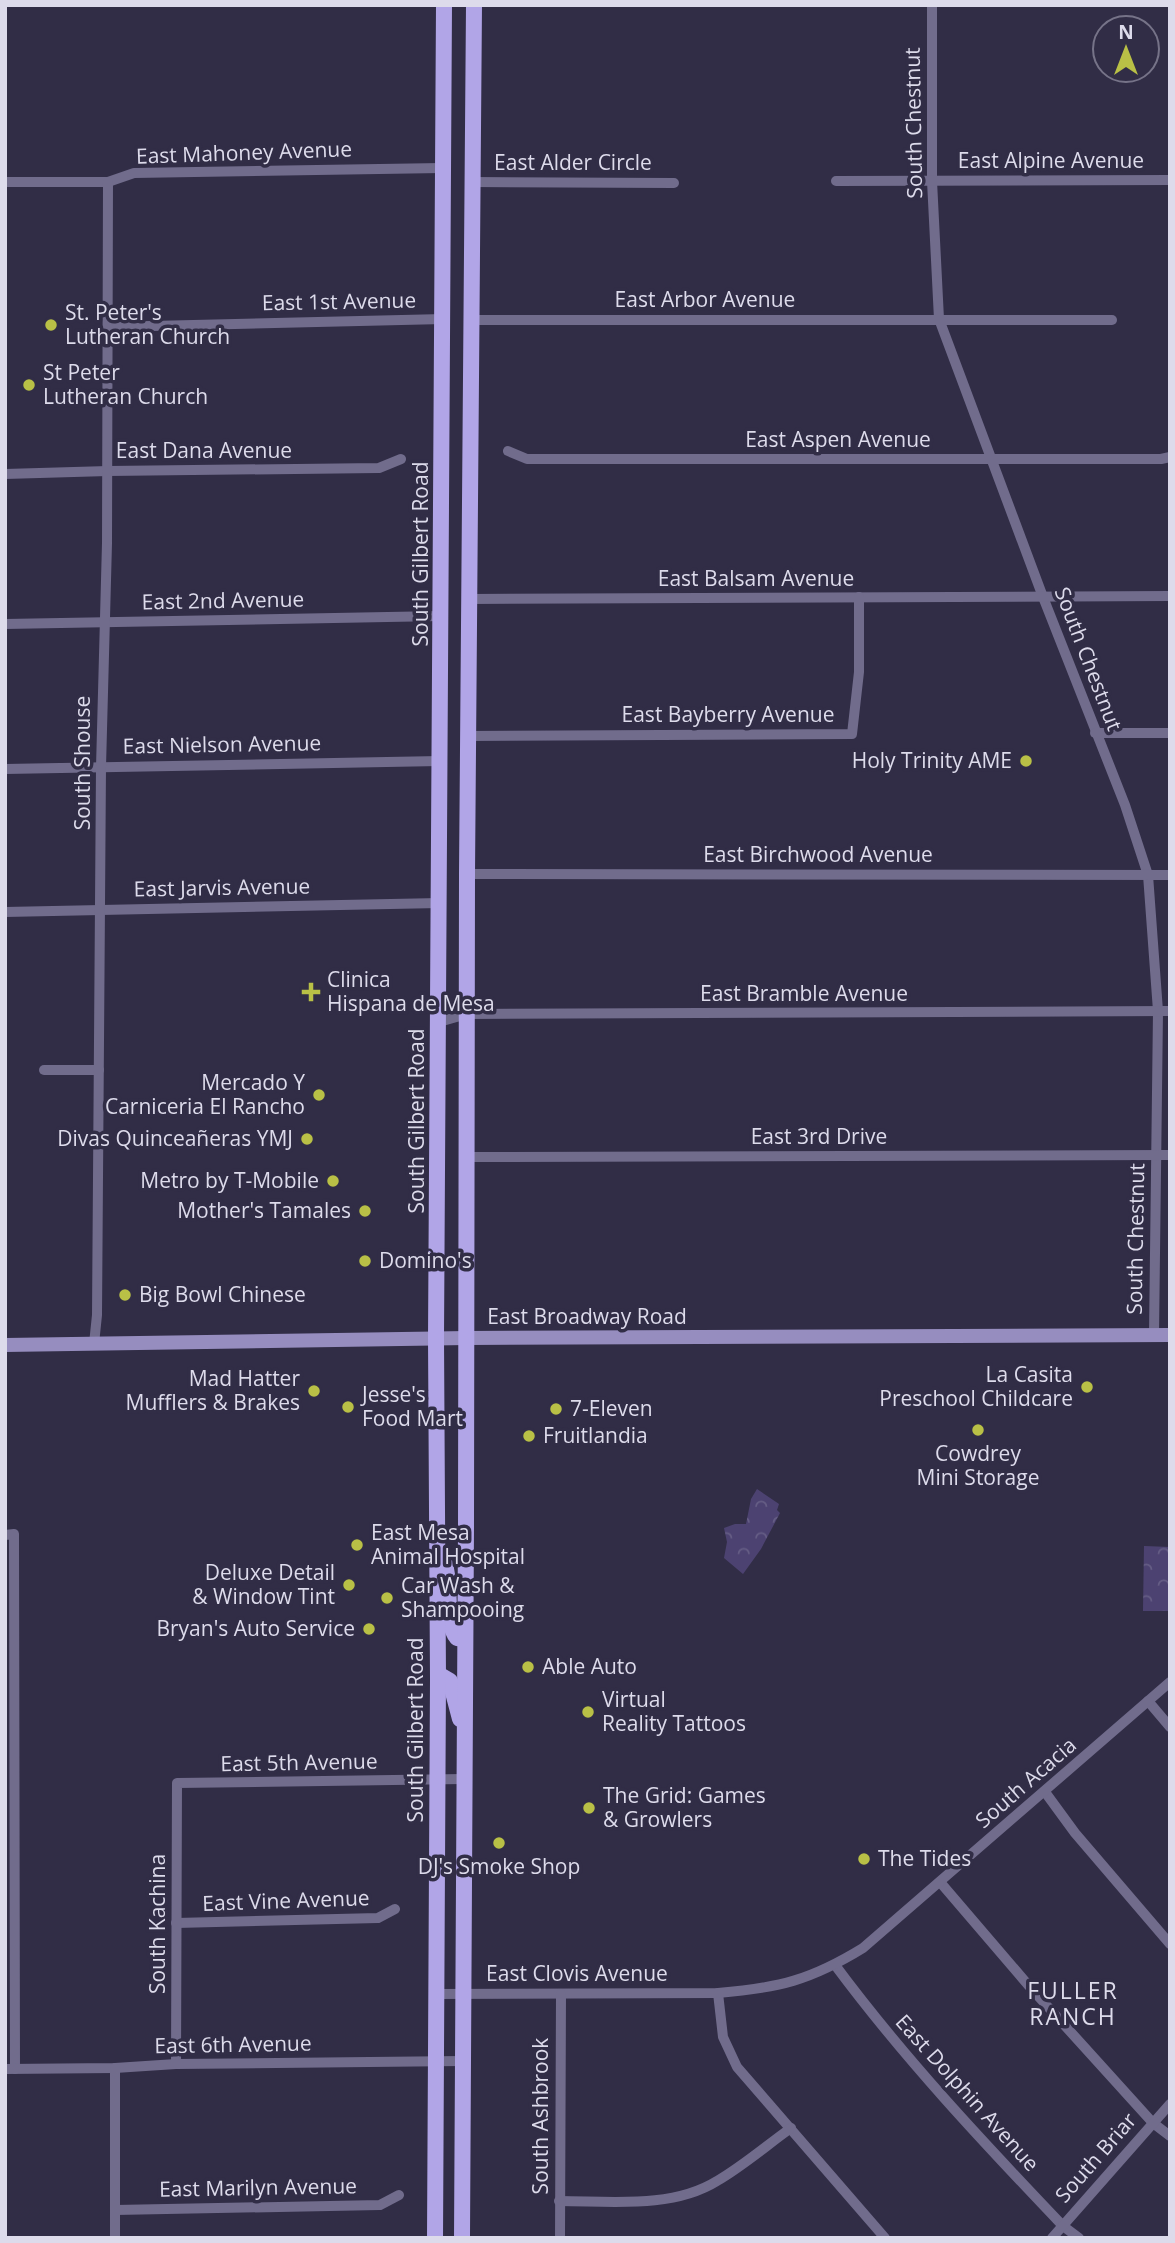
<svg xmlns="http://www.w3.org/2000/svg" width="1175" height="2243" font-family="'Open Sans',sans-serif">
<style>
.park{fill:url(#park-crowns)}
.lines{fill:none;stroke-linecap:round;stroke-linejoin:round}
.minor{stroke:#716c8c;stroke-width:10}
.secondary{stroke:#968dbf;stroke-width:14}
.primary{stroke:#b1a5e7;stroke-width:16}
.poi-dot{fill:#b9c046;stroke:#312d46;stroke-width:2.5}
.labels{text-anchor:middle;stroke-width:7;stroke-linejoin:round;paint-order:stroke}
.street-label{font-size:21px;fill:#dddbeb;stroke:#312d46}
.poi-label{font-size:21px;fill:#dddbeb;stroke:#312d46;text-anchor:start}
.neighbourhood-label{font-size:23px;letter-spacing:2px;fill:#dddbeb;stroke:#312d46}
</style>
<defs>
<pattern id="park-crowns" width="20" height="18" patternUnits="userSpaceOnUse" patternTransform="scale(1.75)"><rect width="20" height="18" fill="#4c4271"/><path d="M2 6a3 3 0 1 1 6 0M12 15a3 3 0 1 1 6 0" fill="none" stroke="#655d85"/></pattern>
</defs>
<rect width="100%" height="100%" fill="#312d46"/>
<g class="park">
<polygon points="757,1489 779,1504 777,1510 780,1513 761,1549 743,1574 724,1558 727,1542 724,1528 735,1524 746,1524 751,1499"/>
<polygon points="1144,1546 1170,1547 1170,1611 1143,1611"/>
</g>
<g class="lines">
<g class="minor">
<polyline points="932,5 932,181 939,319 1043,597 1125,805 1148,875 1158,1011 1154,1335"/>
<polyline points="836,181 1170,180"/>
<polyline points="5,182 108,182 134,173 442,168"/>
<polyline points="472,182 674,183"/>
<polyline points="470,320 1112,320"/>
<polyline points="109,327 444,319"/>
<polyline points="508,451 527,459 1161,459 1170,457"/>
<polyline points="5,474 108,471 379,468 401,459"/>
<polyline points="469,599 1170,596"/>
<polyline points="5,624 441,616"/>
<polyline points="1095,733 1170,733"/>
<polyline points="468,736 852,734 859,672 859,597"/>
<polyline points="5,769 440,761"/>
<polyline points="467,874 1170,875"/>
<polyline points="5,912 440,903"/>
<polyline points="439,1022 467,1014 1170,1011"/>
<polyline points="44,1070 99,1070"/>
<polyline points="468,1157 1170,1155"/>
<polyline points="94,1344 97,1315 101,767 107,543 108,182"/>
<polyline points="5,1535 14,1534 15,2069"/>
<polyline points="1148,1701 1170,1727"/>
<polyline points="1045,1792 1075,1833 1170,1944"/>
<polyline points="940,1882 1029,1986 1153,2123 1170,2136"/>
<polyline points="176,1923 378,1918 395,1909"/>
<path d="M835 1965C904 2058 983 2142 1063 2226L1079 2238"/>
<polyline points="718,1993 723,2037 737,2067 885,2238"/>
<path d="M435 1994 718 1993C779 1988 811 1980 863 1948L1170 1682"/>
<polyline points="176,2064 177,1783 463,1779"/>
<polyline points="5,2069 115,2068 176,2064 462,2061"/>
<path d="M559 2201C610 2201 672 2209 717 2181 743 2166 767 2145 791 2128"/>
<polyline points="115,2210 380,2205 399,2195"/>
<polyline points="115,2238 115,2068"/>
<polyline points="560,2238 561,1994"/>
<polyline points="1052,2238 1170,2104"/>
</g>
<polyline class="secondary" points="5,1345 467,1338 1170,1335"/>
<g class="primary">
<path d="M441 1554C454 1578 443 1622 457 1638L465 1639"/>
<polyline points="438,1674 450,1681 460,1719"/>
<polyline points="435,2238 438,1679 436,1338 444,5"/>
<polyline points="462,2238 466,1526 467,874 474,5"/>
</g>
</g>
<g class="poi-dot">
<circle cx="51" cy="325" r="7"/>
<circle cx="29" cy="385" r="7"/>
<circle cx="1026" cy="761" r="7"/>
<path d="M307.5 981.5h7v7h7v7h-7v7h-7v-7h-7v-7h7z"/>
<circle cx="319" cy="1095" r="7"/>
<circle cx="307" cy="1139" r="7"/>
<circle cx="333" cy="1181" r="7"/>
<circle cx="365" cy="1211" r="7"/>
<circle cx="365" cy="1261" r="7"/>
<circle cx="125" cy="1295" r="7"/>
<circle cx="1087" cy="1387" r="7"/>
<circle cx="314" cy="1391" r="7"/>
<circle cx="348" cy="1407" r="7"/>
<circle cx="556" cy="1409" r="7"/>
<circle cx="978" cy="1430" r="7"/>
<circle cx="529" cy="1436" r="7"/>
<circle cx="357" cy="1545" r="7"/>
<circle cx="349" cy="1585" r="7"/>
<circle cx="387" cy="1598" r="7"/>
<circle cx="369" cy="1629" r="7"/>
<circle cx="528" cy="1667" r="7"/>
<circle cx="588" cy="1712" r="7"/>
<circle cx="589" cy="1808" r="7"/>
<circle cx="499" cy="1843" r="7"/>
<circle cx="864" cy="1859" r="7"/>
</g>
<g class="labels">
<g class="street-label">
<text transform="translate(914 123) rotate(-91)" y="7">South Chestnut</text>
<text transform="translate(244 153) rotate(-2)" y="7">East Mahoney Avenue</text>
<text x="1051" y="168">East Alpine Avenue</text>
<text x="573" y="170">East Alder Circle</text>
<text x="705" y="307">East Arbor Avenue</text>
<text transform="translate(339 302) rotate(-1)" y="7">East 1st Avenue</text>
<text x="838" y="447">East Aspen Avenue</text>
<text x="204" y="458">East Dana Avenue</text>
<text transform="translate(421 554) rotate(-90)" y="7">South Gilbert Road</text>
<text x="756" y="586">East Balsam Avenue</text>
<text transform="translate(223 601) rotate(-1)" y="7">East 2nd Avenue</text>
<text transform="translate(1088 659) rotate(69)" y="7">South Chestnut</text>
<text x="728" y="722">East Bayberry Avenue</text>
<text transform="translate(222 745) rotate(-1)" y="7">East Nielson Avenue</text>
<text transform="translate(83 763) rotate(-90)" y="7">South Shouse</text>
<text x="818" y="862">East Birchwood Avenue</text>
<text transform="translate(222 888) rotate(-1)" y="7">East Jarvis Avenue</text>
<text x="804" y="1001">East Bramble Avenue</text>
<text transform="translate(417 1121) rotate(-90)" y="7">South Gilbert Road</text>
<text x="819" y="1144">East 3rd Drive</text>
<text transform="translate(1136 1239) rotate(-89)" y="7">South Chestnut</text>
<text x="587" y="1324">East Broadway Road</text>
<text transform="translate(416 1730) rotate(-90)" y="7">South Gilbert Road</text>
<text transform="translate(299 1763) rotate(-1)" y="7">East 5th Avenue</text>
<text transform="translate(1026 1783) rotate(-41)" y="7">South Acacia</text>
<text transform="translate(286 1901) rotate(-2)" y="7">East Vine Avenue</text>
<text transform="translate(158 1924) rotate(-90)" y="7">South Kachina</text>
<text x="577" y="1981">East Clovis Avenue</text>
<text transform="translate(233 2045) rotate(-1)" y="7">East 6th Avenue</text>
<text transform="translate(967 2093) rotate(48)" y="7">East Dolphin Avenue</text>
<text transform="translate(541 2116) rotate(-90)" y="7">South Ashbrook</text>
<text transform="translate(1096 2158) rotate(-49)" y="7">South Briar</text>
<text transform="translate(258 2188) rotate(-1)" y="7">East Marilyn Avenue</text>
</g>
<g class="poi-label">
<text x="65" y="320">St. Peter's<tspan x="65" dy="24">Lutheran Church</tspan></text>
<text x="43" y="380">St Peter<tspan x="43" dy="24">Lutheran Church</tspan></text>
<text x="1012" y="768" text-anchor="end">Holy Trinity AME</text>
<text x="327" y="987">Clinica<tspan x="327" dy="24">Hispana de Mesa</tspan></text>
<text x="305" y="1090" text-anchor="end">Mercado Y<tspan x="305" dy="24">Carniceria El Rancho</tspan></text>
<text x="293" y="1146" text-anchor="end">Divas Quinceañeras YMJ</text>
<text x="319" y="1188" text-anchor="end">Metro by T-Mobile</text>
<text x="351" y="1218" text-anchor="end">Mother's Tamales</text>
<text x="379" y="1268">Domino's</text>
<text x="139" y="1302">Big Bowl Chinese</text>
<text x="1073" y="1382" text-anchor="end">La Casita<tspan x="1073" dy="24">Preschool Childcare</tspan></text>
<text x="300" y="1386" text-anchor="end">Mad Hatter<tspan x="300" dy="24">Mufflers &amp; Brakes</tspan></text>
<text x="362" y="1402">Jesse's<tspan x="362" dy="24">Food Mart</tspan></text>
<text x="570" y="1416">7-Eleven</text>
<text x="543" y="1443">Fruitlandia</text>
<text x="978" y="1461" text-anchor="middle">Cowdrey<tspan x="978" dy="24">Mini Storage</tspan></text>
<text x="371" y="1540">East Mesa<tspan x="371" dy="24">Animal Hospital</tspan></text>
<text x="335" y="1580" text-anchor="end">Deluxe Detail<tspan x="335" dy="24">&amp; Window Tint</tspan></text>
<text x="401" y="1593">Car Wash &amp;<tspan x="401" dy="24">Shampooing</tspan></text>
<text x="355" y="1636" text-anchor="end">Bryan's Auto Service</text>
<text x="542" y="1674">Able Auto</text>
<text x="602" y="1707">Virtual<tspan x="602" dy="24">Reality Tattoos</tspan></text>
<text x="603" y="1803">The Grid: Games<tspan x="603" dy="24">&amp; Growlers</tspan></text>
<text x="878" y="1866">The Tides</text>
<text x="499" y="1874" text-anchor="middle">DJ's Smoke Shop</text>
</g>
<g class="neighbourhood-label">
<text x="1073" y="1999">FULLER<tspan x="1073" dy="26">RANCH</tspan></text>
</g>
</g>
<rect width="1175" height="2243" fill="none" stroke="#dddbeb" stroke-width="14"/>
<g transform="translate(1126 49)"><circle r="33" fill="#312d46" stroke="#767388" stroke-width="2"/>
<path d="M0-5L12 26L0 18L-12 26Z" fill="#b9c046"/>
<text y="-10" font-size="19" font-weight="bold" text-anchor="middle" fill="#dddbeb">N</text>
</g>
</svg>
